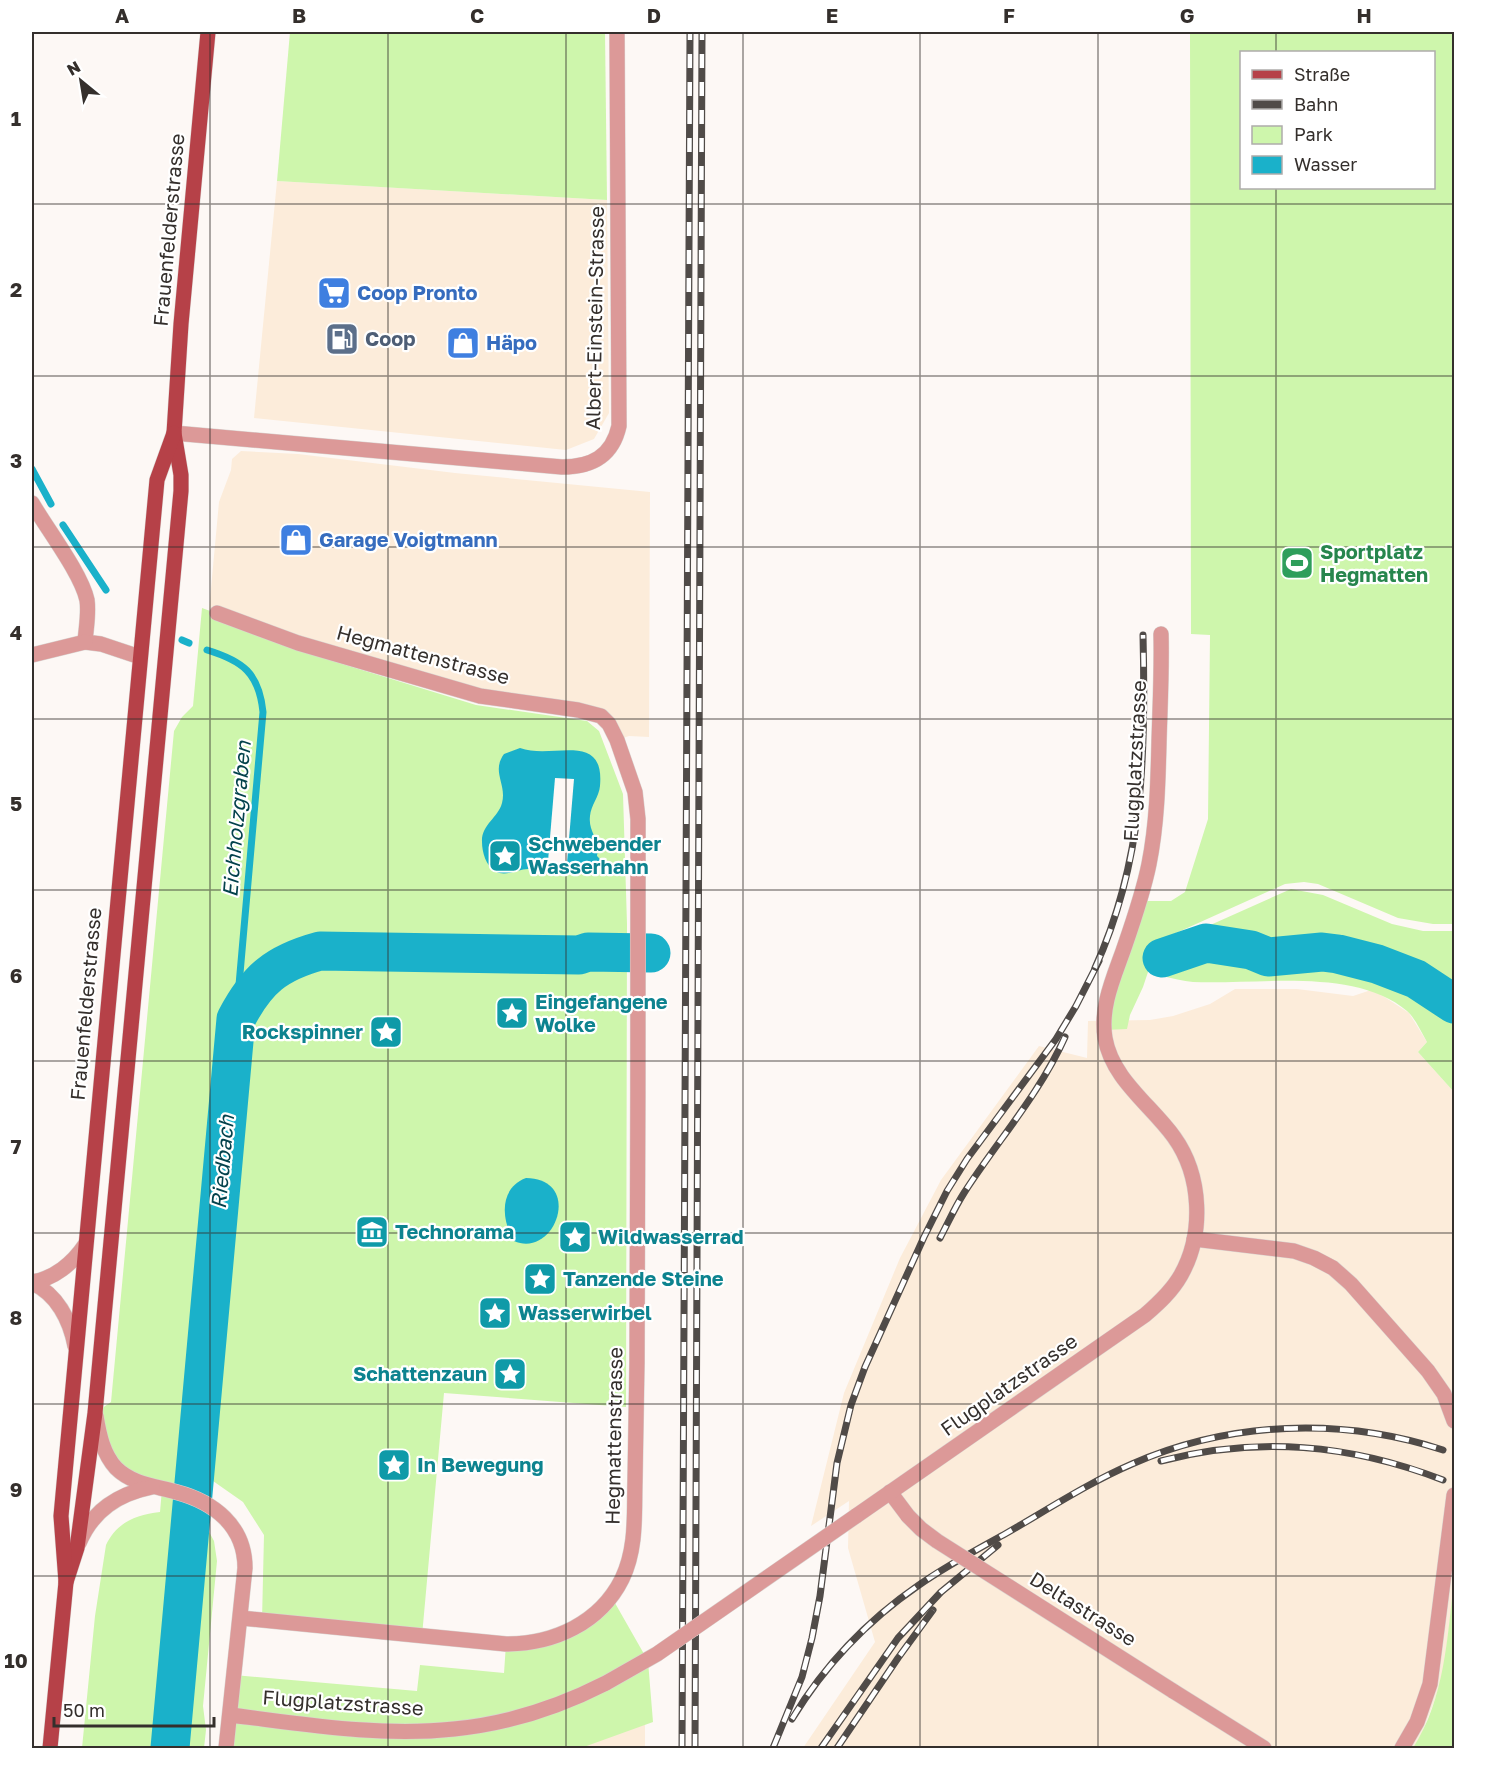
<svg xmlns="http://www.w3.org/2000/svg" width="1486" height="1780" font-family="'Golos Text',sans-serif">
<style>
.industrial{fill:#fcecda}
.green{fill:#cef6ac;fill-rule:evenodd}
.water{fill:#1ab1ca}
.pier{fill:#fdf8f5}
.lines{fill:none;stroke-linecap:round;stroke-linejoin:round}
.stream{stroke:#1ab1ca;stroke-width:7}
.river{stroke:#1ab1ca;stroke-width:39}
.street-casing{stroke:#d9d4d1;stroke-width:16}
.primary-casing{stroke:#d9d4d1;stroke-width:16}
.street{stroke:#dc9998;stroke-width:15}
.primary{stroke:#b64148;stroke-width:15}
.rail-casing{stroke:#504b48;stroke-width:7}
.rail{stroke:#fff;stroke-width:4.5;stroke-dasharray:14;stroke-linecap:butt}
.street-bridge-casing{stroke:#d9d4d1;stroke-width:16;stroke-linecap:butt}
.street-bridge{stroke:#dc9998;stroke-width:15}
.grid{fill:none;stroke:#342f2c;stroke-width:1.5;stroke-opacity:0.55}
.labels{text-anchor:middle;stroke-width:4.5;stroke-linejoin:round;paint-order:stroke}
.street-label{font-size:20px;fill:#342f2c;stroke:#fff}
.shop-label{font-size:20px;font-weight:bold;fill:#366cbe;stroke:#fff;text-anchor:start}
.service-label{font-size:20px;font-weight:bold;fill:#4e5e75;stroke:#fff;text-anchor:start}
.leisure-label{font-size:20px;font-weight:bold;fill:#27864d;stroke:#fff;text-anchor:start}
.culture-label{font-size:20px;font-weight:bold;fill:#0d838f;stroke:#fff;text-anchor:start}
.water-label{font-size:21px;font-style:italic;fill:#03424c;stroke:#fff}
.neatline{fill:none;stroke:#342f2c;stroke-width:2}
.grid-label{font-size:20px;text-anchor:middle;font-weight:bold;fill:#342f2c}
</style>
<rect width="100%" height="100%" fill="#fdf8f5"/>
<g class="industrial">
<polygon points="277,181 607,200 609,413 594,439 566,450 254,418"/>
<polygon points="241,451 298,454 455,473 650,492 649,737 629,736 617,740 609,724 513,702 298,643 209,610 219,502 231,470 232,459"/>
<polygon points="1235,989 1297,989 1353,996 1371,990 1380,994 1409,1013 1427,1042 1418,1052 1454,1092 1454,1375 1452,1378 1454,1380 1454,1586 1443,1678 1421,1736 1413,1748 803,1748 875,1642 848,1548 849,1501 811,1526 844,1393 900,1258 941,1180 1039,1046 1087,1058 1088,1021 1150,1020 1173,1016 1210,1004"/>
<polygon points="645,1723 645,1748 579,1748"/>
</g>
<g class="green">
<polygon points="290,32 605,32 607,200 277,181"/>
<path d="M1190 32H1454V924H1433L1398 918 1318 884 1304 882 1285 884 1165 938 1156 948 1143 987 1130 1015 1127 1029 1104 1030 1140 901H1171L1185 892 1208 819 1210 635 1191 634ZM1242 52H1434V188H1242Z"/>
<path d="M202 608 298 643 297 650 476 705 587 721 599 731 623 794 627 924 626 1407 444 1393 422 1636 262 1620 264 1535 243 1502 213 1481 208 1530 214 1541 217 1561 203 1706 206 1730 204 1748H82L95 1616 106 1545C117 1522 136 1515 160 1512L162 1489 123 1473 95 1413 111 1402 174 731 182 717 193 706Z"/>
<path d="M1291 889 1323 895 1392 924 1423 931H1454V1092L1418 1052 1427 1042C1421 1032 1416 1019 1407 1011 1355 967 1258 985 1193 982 1183 981 1172 978 1162 976L1157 966 1165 949 1170 943Z"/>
<path d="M1454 1581V1748H1413C1445 1698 1447 1638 1454 1581Z"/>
<polygon points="611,1596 648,1661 653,1722 581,1748 226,1748 234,1675 417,1691 420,1665 504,1673 506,1644 540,1641"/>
</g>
<g class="water">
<path d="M520 748C552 760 605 730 600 786 599 797 591 805 590 816 588 833 600 837 597 856L602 861 598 869C583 878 548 870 530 869 518 868 506 878 495 871 486 866 482 852 482 842 481 825 498 818 502 803 507 784 491 772 504 754Z"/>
<path d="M526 1178C584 1179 555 1259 514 1241 501 1220 499 1188 526 1178Z"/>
<polygon points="384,1453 406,1455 404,1477 382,1475"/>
</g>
<polygon class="pier" points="555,778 574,779 566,875 547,873"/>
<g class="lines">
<g class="stream">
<polyline points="32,469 51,504"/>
<polyline points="63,525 106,590"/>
<polyline points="182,640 189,643"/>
<path d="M207 650C243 661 259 673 263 712L236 1019"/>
</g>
<g class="river">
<polyline points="1162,958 1206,943 1251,950 1268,957 1322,952 1338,954 1377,964 1416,979 1454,1004"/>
<path d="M170 1748 236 1019C257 979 276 963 320 951L579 955 588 952 651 953"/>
</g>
<defs>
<g id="street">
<path d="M174 433 562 467C591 467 612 457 619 426L617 32"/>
<path d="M32 503C47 529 81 573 87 600 89 614 86 628 85 642L101 644 140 657"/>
<path d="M217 613 298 643 480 696 578 710 601 716 609 724 617 740 635 792 638 819C638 1000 638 1182 637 1363 636 1402 636 1441 635 1481 634 1514 637 1548 622 1579 600 1623 554 1644 506 1644L241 1618"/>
<polyline points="32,655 85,642"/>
<polyline points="1194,1239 1294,1251 1314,1258 1333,1268 1351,1284 1428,1371 1444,1394 1454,1421"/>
<path d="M32 1282C54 1279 73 1263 85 1245"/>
<path d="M32 1283C57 1294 70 1320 75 1346"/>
<path d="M96 1416C99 1434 103 1454 116 1468 132 1484 155 1486 176 1492 214 1502 245 1526 245 1568L226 1748"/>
<polyline points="890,1492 908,1516"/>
<path d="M856 1516 1145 1315C1159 1303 1172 1291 1181 1275 1204 1234 1202 1176 1174 1137 1151 1105 1112 1079 1105 1038 1100 1008 1113 979 1123 951 1133 922 1143 894 1149 864 1157 824 1158 783 1159 742 1160 706 1162 670 1161 634"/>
<path d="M79 1543C93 1510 118 1494 152 1487"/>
<polyline points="1173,1691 1264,1748"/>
<path d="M230 1715C304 1724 380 1737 454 1729 506 1724 559 1707 606 1683"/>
<polyline points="1402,1748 1417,1722 1430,1684 1454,1495"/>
</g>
<g id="primary">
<polyline points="66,1582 77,1548 95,1413 181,491 181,475 174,433 181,324 208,32"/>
<polyline points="50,1748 66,1582 61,1516 157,480 174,433"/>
</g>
</defs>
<use href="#street" class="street-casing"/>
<use href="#primary" class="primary-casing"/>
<use href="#street" class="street"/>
<use href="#primary" class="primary"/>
<defs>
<g id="rail">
<path d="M1095 968C1144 860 1146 753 1143 635"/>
<path d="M940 1238C948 1223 955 1207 964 1193 998 1140 1039 1095 1065 1037"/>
<path d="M1161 1461C1258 1436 1350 1444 1443 1480"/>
<path d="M792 1719C824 1666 868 1620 919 1585 946 1566 976 1550 1005 1534 1047 1510 1088 1483 1132 1464 1230 1421 1342 1417 1443 1450"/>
<polyline points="682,1748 690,32"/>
<polyline points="695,1748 702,32"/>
<polyline points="773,1748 802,1677 812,1638 820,1596 837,1463 851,1405 865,1367 924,1237 947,1191 967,1159 1056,1039 1076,1006 1099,961"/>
<polyline points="821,1748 898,1638 941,1592 998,1545"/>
<polyline points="837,1748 898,1658 933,1610"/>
</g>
</defs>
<use href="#rail" class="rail-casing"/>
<use href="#rail" class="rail"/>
<defs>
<g id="street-bridge">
<polyline points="908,1516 921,1529 937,1541 1173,1691"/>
<polyline points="606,1683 657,1654 856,1516"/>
</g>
</defs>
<use href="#street-bridge" class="street-bridge-casing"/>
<use href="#street-bridge" class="street-bridge"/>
</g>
<path class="grid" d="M210 32V1748M388 32V1748M566 32V1748M743 32V1748M920 32V1748M1098 32V1748M1276 32V52M1276 188V1748M32 204H1454M32 376H1454M32 547H1454M32 719H1454M32 890H1454M32 1061H1454M32 1233H1454M32 1404H1454M32 1576H1454"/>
<defs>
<symbol id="supermarket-square" viewBox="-11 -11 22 22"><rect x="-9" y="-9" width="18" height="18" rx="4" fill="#3f7fe0" stroke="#fff"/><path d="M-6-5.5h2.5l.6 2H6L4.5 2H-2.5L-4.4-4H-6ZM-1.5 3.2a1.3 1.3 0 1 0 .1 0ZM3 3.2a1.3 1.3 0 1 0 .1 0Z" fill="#fff"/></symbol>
<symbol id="fuel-square" viewBox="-11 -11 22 22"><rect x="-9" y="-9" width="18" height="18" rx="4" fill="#5c6f8a" stroke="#fff"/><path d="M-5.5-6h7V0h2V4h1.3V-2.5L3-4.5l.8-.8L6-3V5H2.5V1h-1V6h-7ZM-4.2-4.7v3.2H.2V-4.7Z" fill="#fff"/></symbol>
<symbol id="shop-square" viewBox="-11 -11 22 22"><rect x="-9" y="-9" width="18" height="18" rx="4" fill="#3f7fe0" stroke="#fff"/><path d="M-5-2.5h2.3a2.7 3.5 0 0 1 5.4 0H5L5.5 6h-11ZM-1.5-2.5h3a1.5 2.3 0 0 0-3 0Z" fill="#fff"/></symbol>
<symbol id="stadium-square" viewBox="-11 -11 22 22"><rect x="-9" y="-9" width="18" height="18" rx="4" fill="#2e9e5b" stroke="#fff"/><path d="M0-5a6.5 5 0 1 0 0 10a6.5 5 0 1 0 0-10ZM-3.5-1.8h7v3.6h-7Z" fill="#fff"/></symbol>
<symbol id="sight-square" viewBox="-11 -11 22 22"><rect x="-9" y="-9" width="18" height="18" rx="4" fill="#0f9aa8" stroke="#fff"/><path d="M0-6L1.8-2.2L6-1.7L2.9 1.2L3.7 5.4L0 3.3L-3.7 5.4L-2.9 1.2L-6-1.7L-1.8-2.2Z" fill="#fff"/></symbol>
<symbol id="museum-square" viewBox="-11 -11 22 22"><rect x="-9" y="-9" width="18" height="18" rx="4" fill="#0f9aa8" stroke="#fff"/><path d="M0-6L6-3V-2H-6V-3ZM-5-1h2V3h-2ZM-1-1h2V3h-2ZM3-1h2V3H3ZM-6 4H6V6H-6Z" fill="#fff"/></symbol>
</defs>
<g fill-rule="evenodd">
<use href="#supermarket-square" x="315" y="274" width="38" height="38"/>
<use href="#fuel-square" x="323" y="320" width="38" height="38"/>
<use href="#shop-square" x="444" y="324" width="38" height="38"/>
<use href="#shop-square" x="277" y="521" width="38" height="38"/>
<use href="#stadium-square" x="1278" y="544" width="38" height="38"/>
<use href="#sight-square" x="486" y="837" width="38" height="38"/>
<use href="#sight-square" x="493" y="994" width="38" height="38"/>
<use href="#sight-square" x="367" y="1013" width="38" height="38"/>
<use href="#museum-square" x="353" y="1213" width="38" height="38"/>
<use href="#sight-square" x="556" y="1218" width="38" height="38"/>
<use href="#sight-square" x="521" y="1260" width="38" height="38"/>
<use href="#sight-square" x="476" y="1294" width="38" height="38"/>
<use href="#sight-square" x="491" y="1355" width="38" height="38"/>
<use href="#sight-square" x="375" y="1446" width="38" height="38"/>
</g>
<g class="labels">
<g class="street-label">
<text transform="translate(169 230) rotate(-85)" y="7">Frauenfelderstrasse</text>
<text transform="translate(595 318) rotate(-89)" y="7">Albert-Einstein-Strasse</text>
<text transform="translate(423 655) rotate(15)" y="7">Hegmattenstrasse</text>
<text transform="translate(1135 761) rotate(-87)" y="7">Flugplatzstrasse</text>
<text transform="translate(86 1004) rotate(-85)" y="7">Frauenfelderstrasse</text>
<text transform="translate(1009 1385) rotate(-35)" y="7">Flugplatzstrasse</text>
<text transform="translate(614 1436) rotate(-89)" y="7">Hegmattenstrasse</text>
<text transform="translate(1083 1609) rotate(32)" y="7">Deltastrasse</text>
<text transform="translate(343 1703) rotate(4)" y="7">Flugplatzstrasse</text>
</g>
<g class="shop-label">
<text x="357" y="300">Coop Pronto</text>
<text x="486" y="350">Häpo</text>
<text x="319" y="547">Garage Voigtmann</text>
</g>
<g class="service-label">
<text x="365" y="346">Coop</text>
</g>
<g class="leisure-label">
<text x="1320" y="559">Sportplatz<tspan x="1320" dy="23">Hegmatten</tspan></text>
</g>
<g class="culture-label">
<text x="528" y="851">Schwebender<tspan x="528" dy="23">Wasserhahn</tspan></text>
<text x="535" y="1009">Eingefangene<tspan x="535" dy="23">Wolke</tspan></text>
<text x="363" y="1039" text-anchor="end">Rockspinner</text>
<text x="395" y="1239">Technorama</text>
<text x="598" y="1244">Wildwasserrad</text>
<text x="563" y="1286">Tanzende Steine</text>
<text x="518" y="1320">Wasserwirbel</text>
<text x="487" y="1381" text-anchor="end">Schattenzaun</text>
<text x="417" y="1472">In Bewegung</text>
</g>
<g class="water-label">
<text transform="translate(237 819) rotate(-85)" y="7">Eichholzgraben</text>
<text transform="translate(223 1162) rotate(-85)" y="7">Riedbach</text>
</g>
</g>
<rect width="1486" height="1780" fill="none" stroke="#ffffff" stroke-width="66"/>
<rect x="1240" y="51" width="195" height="138" fill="#ffffff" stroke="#aeacab" stroke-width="1.5"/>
<rect x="1252" y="70" width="30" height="9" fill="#b64148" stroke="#aeacab" stroke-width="1.5"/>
<text x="1294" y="81" font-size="18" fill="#342f2c">Straße</text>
<rect x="1252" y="100" width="30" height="9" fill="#504b48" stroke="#aeacab" stroke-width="1.5"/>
<text x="1294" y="111" font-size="18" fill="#342f2c">Bahn</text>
<rect x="1252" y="126" width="30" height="18" fill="#cef6ac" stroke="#aeacab" stroke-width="1.5"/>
<text x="1294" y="141" font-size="18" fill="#342f2c">Park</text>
<rect x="1252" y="156" width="30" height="18" fill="#1ab1ca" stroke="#aeacab" stroke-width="1.5"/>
<text x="1294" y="171" font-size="18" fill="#342f2c">Wasser</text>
<g transform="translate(81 81) rotate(330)" stroke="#ffffff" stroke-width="4.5" paint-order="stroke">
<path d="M0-4.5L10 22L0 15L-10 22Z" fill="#342f2c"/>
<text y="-9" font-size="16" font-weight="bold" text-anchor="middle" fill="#342f2c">N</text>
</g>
<path d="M54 1717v9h160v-9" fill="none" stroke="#342f2c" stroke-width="3"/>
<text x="63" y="1717" font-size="18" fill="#342f2c" stroke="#ffffff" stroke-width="4.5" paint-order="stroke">50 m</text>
<rect x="33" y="33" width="1420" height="1714" class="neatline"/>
<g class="grid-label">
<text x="122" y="23">A</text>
<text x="299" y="23">B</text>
<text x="477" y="23">C</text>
<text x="654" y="23">D</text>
<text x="832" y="23">E</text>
<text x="1009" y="23">F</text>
<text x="1187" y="23">G</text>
<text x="1364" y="23">H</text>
<text x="16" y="126">1</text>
<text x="16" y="297">2</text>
<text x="16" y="468">3</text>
<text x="16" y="640">4</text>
<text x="16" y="811">5</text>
<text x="16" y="983">6</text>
<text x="16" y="1154">7</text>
<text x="16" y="1325">8</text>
<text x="16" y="1497">9</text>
<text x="16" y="1668">10</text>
</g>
</svg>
